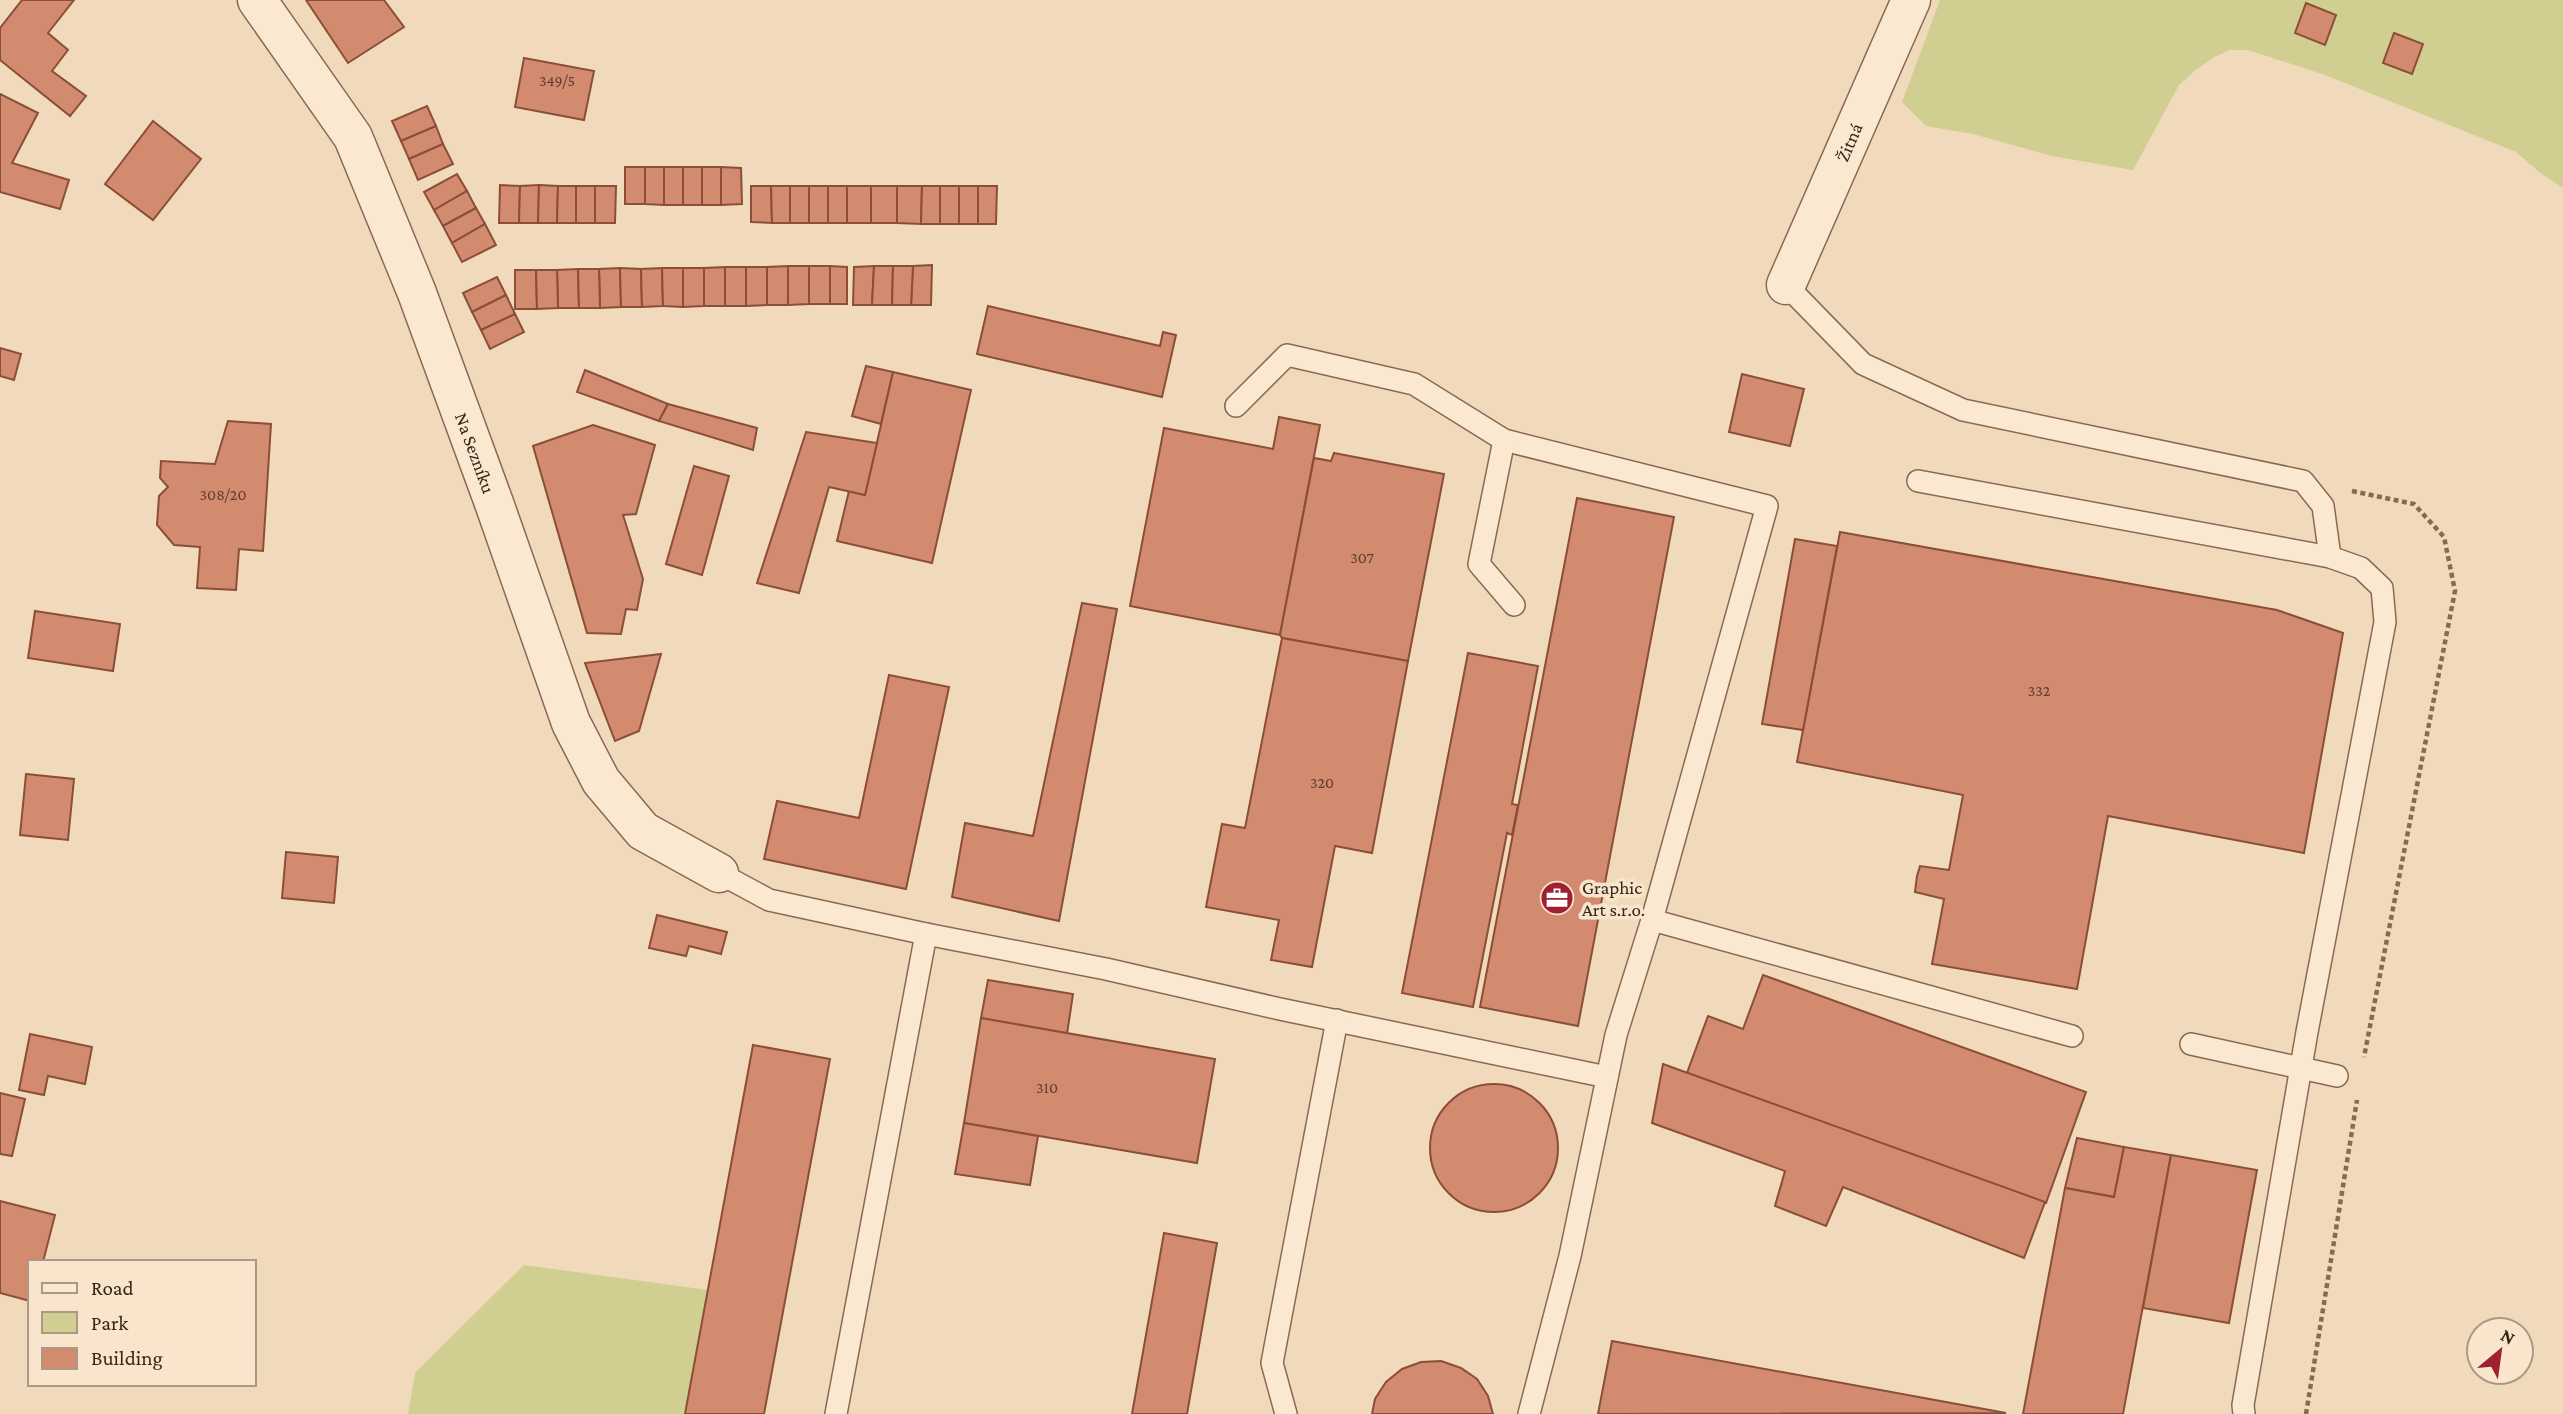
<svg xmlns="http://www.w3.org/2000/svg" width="2563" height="1414" font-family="'Crimson Pro',serif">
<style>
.green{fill:#d0ce90}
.building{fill:#d28b6f;stroke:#8b4e38;stroke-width:2}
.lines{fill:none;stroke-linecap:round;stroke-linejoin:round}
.lane-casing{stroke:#8a6954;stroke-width:24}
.street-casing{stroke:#8a6954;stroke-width:41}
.path{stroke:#8a6954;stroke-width:4.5;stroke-dasharray:5 3.5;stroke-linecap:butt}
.lane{stroke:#fbe8d0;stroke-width:21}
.street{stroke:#fbe8d0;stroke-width:38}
.labels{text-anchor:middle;stroke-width:7;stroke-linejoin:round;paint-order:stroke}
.number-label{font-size:16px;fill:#5e3e2f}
.street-label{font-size:19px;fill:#38251a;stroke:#f8e5cc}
.poi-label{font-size:19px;fill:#38251a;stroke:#f8e5cc;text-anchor:start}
</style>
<rect width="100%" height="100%" fill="#f1dabc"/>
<g class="green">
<polygon points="1940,0 2563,0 2563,188 2539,172 2516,152 2325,75 2248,50 2230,50 2214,57 2197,69 2179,85 2133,170 2052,156 1973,134 1926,126 1902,102"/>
<polygon points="524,1265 708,1290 685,1414 408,1414 415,1373"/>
</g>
<g class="building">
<polygon points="22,0 74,0 48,33 68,50 52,71 86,96 70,116 0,60 0,28"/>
<polygon points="306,0 384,0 404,27 348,63"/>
<polygon points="2306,3 2336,15 2325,45 2295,33"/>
<polygon points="2394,33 2423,44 2412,74 2383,63"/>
<polygon points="524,58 594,71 584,120 515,107"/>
<polygon points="0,94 38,113 12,163 69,180 60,209 0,192"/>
<polygon points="427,106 436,126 401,141 392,121"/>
<polygon points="153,121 201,159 153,220 105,184"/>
<polygon points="436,126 443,144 409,159 401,141"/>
<polygon points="443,144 453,164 418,180 409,159"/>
<rect x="625" y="167" width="20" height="37"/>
<polygon points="645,167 664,167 664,205 645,204"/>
<rect x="664" y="167" width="19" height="38"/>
<rect x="683" y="167" width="19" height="38"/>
<rect x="702" y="167" width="19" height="38"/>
<polygon points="721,167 741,168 742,204 721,205"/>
<polygon points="457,174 467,191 434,210 424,192"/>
<polygon points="500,185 520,186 519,223 499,223"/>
<polygon points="539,185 538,223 519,223 520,186"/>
<polygon points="539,185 558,186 557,223 538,223"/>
<polygon points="558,186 576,186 576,223 557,223"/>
<rect x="576" y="186" width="19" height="37"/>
<polygon points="595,186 616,186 615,223 595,223"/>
<polygon points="751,186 771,186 772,223 751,222"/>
<polygon points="771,186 790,186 790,223 772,223"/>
<rect x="790" y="186" width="19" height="37"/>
<rect x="809" y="186" width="19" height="37"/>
<rect x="828" y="186" width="19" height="37"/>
<rect x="847" y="186" width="24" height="37"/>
<rect x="871" y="186" width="26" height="37"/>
<polygon points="897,186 922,186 921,224 897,223"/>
<polygon points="922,186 940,186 940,224 921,224"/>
<rect x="940" y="186" width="19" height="38"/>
<rect x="959" y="186" width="19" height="38"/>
<polygon points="978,186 997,186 996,224 978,224"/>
<polygon points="467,191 476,208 443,226 434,210"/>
<polygon points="476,208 485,224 452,243 443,226"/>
<polygon points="485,224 496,245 462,262 452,243"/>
<polygon points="932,265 931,305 911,305 913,266"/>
<polygon points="788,266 788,305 767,305 767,267"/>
<polygon points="788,266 809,266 809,304 788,305"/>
<rect x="809" y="266" width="21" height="38"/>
<polygon points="830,266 847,267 847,304 830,304"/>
<polygon points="874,266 872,305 853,305 854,267"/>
<polygon points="874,266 893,266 892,305 872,305"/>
<polygon points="893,266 913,266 911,305 892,305"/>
<polygon points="725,267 725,306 704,306 704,268"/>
<rect x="725" y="267" width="21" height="39"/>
<polygon points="746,267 767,267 767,305 746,306"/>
<polygon points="620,268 621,307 600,308 599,269"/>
<polygon points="620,268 641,269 642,307 621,307"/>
<polygon points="662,268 663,306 642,307 641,269"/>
<polygon points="662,268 683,268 683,307 663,306"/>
<polygon points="683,268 704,268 704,306 683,307"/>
<polygon points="578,269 579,308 558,308 557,270"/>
<polygon points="578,269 599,269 600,308 579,308"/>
<polygon points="515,270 536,270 537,309 515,309"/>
<polygon points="536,270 557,270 558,308 537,309"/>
<polygon points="497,277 506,295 472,312 463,293"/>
<polygon points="506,295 515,314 481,330 472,312"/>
<polygon points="988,306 1160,346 1163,332 1176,335 1162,397 977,354"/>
<polygon points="515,314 524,332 490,349 481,330"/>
<polygon points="0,348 21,354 14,380 0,376"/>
<polygon points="866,366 893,372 881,424 852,416"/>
<polygon points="585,370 668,404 659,421 577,392"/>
<polygon points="893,372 971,390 932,563 837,541 849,491 865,495"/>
<polygon points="1742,374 1804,389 1790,446 1729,432"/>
<polygon points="668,404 757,428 753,450 659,421"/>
<polygon points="1279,417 1320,425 1280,635 1130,606 1164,428 1273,449"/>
<polygon points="228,421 271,424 263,551 239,549 236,590 197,588 200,547 174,545 157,525 159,496 168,487 160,478 161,461 215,464"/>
<polygon points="593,425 655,445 636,514 623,515 643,579 637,610 626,609 621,634 587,633 533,446"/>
<polygon points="806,432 877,443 865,495 829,487 799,593 757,583"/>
<polygon points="1334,453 1444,474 1408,661 1282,638 1280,635 1314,458 1331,461"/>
<polygon points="694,466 729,476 702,575 666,564"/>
<polygon points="1577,498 1674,517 1578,1026 1480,1007"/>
<polygon points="1840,532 2277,610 2343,633 2304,853 2108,816 2077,989 1932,964 1944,899 1915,892 1917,876 1920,866 1949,870 1963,795 1797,762"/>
<polygon points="1795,539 1837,546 1803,730 1762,724"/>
<polygon points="1082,603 1117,609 1059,921 952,897 965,823 1033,836"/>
<polygon points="35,611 120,624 113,671 28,658"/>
<polygon points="1282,638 1408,661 1372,853 1335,846 1312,967 1271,960 1279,920 1206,907 1222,824 1245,828"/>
<polygon points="1468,653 1538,666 1512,804 1518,805 1512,835 1507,833 1473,1007 1402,993"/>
<polygon points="661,654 639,731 615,741 585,663"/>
<polygon points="889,675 949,687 906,889 764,859 777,801 859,818"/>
<polygon points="26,774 74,779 68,840 20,835"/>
<polygon points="286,852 338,857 334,903 282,898"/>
<polygon points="657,915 727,932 721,954 689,946 686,956 649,948"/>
<polygon points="1763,975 2086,1092 2046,1203 1687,1073 1708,1016 1743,1029"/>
<polygon points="988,980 1073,994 1067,1034 981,1018"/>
<polygon points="981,1018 1215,1059 1197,1163 964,1123"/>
<polygon points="30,1034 92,1047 85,1084 48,1076 44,1095 19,1090"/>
<polygon points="753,1045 830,1059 764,1414 685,1414"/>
<polygon points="1663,1064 2045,1202 2024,1258 1843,1187 1826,1226 1775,1206 1785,1171 1652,1123"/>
<circle cx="1494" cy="1148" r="64"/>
<polygon points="0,1093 25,1099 12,1156 0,1154"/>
<polygon points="964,1123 1038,1136 1030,1185 955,1174"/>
<polygon points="2077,1138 2124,1147 2114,1197 2065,1188"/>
<polygon points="2124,1147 2171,1155 2123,1414 2023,1414 2065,1188 2114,1197"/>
<polygon points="2171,1155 2257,1170 2229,1323 2143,1308"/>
<polygon points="0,1201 55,1215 43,1262 30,1262 30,1301 0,1293"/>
<polygon points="1164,1233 1217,1243 1187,1414 1132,1414"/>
<polygon points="1612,1341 2006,1413 1598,1414"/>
<polygon points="1441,1361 1461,1368 1477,1379 1488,1396 1493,1414 1372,1414 1375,1399 1386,1382 1402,1369 1421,1362"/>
</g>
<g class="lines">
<defs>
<g id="lane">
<polyline points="1786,285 1863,364 1963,410 2303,481 2323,506 2330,557"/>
<polyline points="1236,406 1287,355 1414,384 1504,440 1767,506 1652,920 1616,1035 1570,1256 1529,1414"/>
<polyline points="1504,440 1479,564 1514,605"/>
<polyline points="1918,481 2330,557 2361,568 2382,588 2385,622 2307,1032 2243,1405 2244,1414"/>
<polyline points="719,873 769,900 926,934 1106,969 1280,1009 1607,1077"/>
<polyline points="1652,920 2072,1036"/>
<polyline points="2191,1044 2337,1076"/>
<polyline points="836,1414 926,934"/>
<polyline points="1286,1414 1272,1363 1337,1020"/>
</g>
<g id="street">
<path id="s1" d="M257 0 353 137 417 293 494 503 571 723 601 781 643 831 719 873"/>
<path id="s2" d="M1786 285 1911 0"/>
</g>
</defs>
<use href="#lane" class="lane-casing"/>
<use href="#street" class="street-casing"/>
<g class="path">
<polyline points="2352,491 2414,504 2444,537 2455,591 2364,1057"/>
<polyline points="2306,1414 2357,1100"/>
</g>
<use href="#lane" class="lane"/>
<use href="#street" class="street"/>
</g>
<defs>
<symbol id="office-disc" viewBox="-11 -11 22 22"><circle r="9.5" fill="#9e2032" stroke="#f8e5cc"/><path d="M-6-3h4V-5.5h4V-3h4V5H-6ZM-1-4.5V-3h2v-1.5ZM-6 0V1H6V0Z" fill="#fff"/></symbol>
</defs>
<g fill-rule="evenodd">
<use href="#office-disc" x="1538" y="879" width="38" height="38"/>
</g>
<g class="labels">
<g class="number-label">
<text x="557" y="86">349/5</text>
<text x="223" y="500">308/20</text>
<text x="1362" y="563">307</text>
<text x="2039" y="696">332</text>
<text x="1322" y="788">320</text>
<text x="1047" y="1093">310</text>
</g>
<g class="street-label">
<text dy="7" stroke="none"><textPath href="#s2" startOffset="156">Žitná</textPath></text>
<text dy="7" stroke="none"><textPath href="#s1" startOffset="506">Na Sezníku</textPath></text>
</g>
<g class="poi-label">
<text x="1582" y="894">Graphic<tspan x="1582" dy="22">Art s.r.o.</tspan></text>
</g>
</g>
<rect x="28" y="1260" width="228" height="126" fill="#f8e5cc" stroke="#ab9885" stroke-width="2"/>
<rect x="42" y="1283" width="35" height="10" fill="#fbe8d0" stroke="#ab9885" stroke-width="2"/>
<text x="91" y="1295" font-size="21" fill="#38251a">Road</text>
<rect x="42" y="1312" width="35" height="21" fill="#d0ce90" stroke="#ab9885" stroke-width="2"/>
<text x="91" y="1330" font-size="21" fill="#38251a">Park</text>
<rect x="42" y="1348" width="35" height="21" fill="#d28b6f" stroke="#ab9885" stroke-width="2"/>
<text x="91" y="1365" font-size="21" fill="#38251a">Building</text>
<g transform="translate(2500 1351) rotate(29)"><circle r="33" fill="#f8e5cc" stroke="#ab9885" stroke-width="2"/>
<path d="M0-5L12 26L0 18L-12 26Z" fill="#9e2032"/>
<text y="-10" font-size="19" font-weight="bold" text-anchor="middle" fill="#38251a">N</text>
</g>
</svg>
